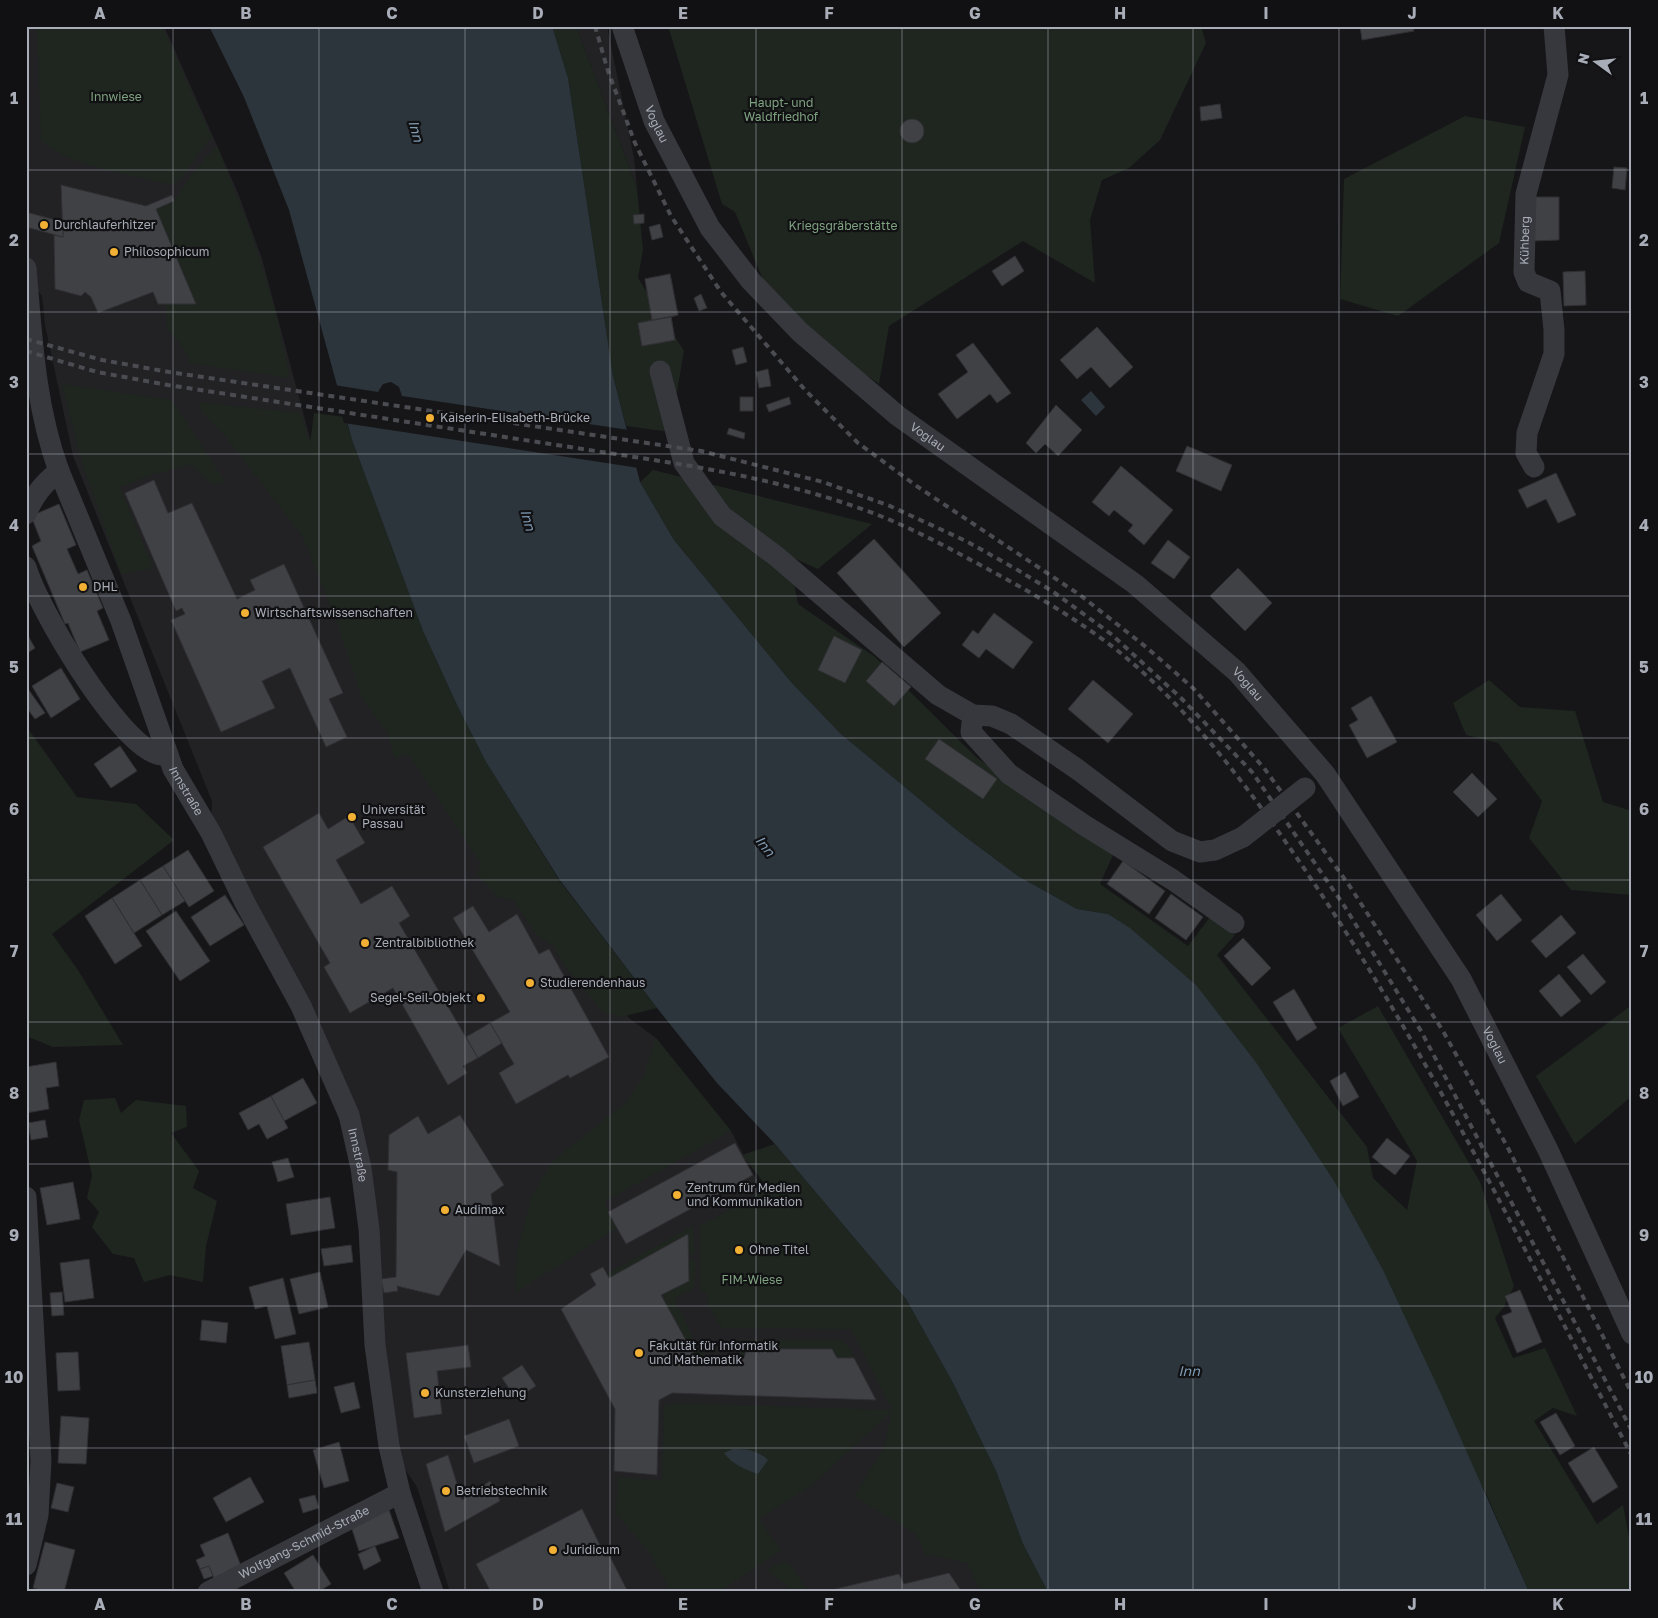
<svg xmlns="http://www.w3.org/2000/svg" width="1658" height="1618" font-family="'Golos Text',sans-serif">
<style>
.built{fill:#222225}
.green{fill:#1e261f}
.water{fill:#2c353c}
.pier{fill:#161618}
.building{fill:#404145;stroke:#303034}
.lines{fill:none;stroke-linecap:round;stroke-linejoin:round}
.minor{stroke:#37383d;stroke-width:21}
.rail{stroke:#4a4c52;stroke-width:4;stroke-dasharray:6 5;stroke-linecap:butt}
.minor-bridge{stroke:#37383d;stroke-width:21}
.grid{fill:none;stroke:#a8adb8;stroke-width:1;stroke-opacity:0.55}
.poi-dot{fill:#f2b134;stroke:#111113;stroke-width:2}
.labels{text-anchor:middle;stroke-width:4.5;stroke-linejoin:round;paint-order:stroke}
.park-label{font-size:12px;fill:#7fa381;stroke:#111113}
.street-label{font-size:12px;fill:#a8adb8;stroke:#111113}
.poi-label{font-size:12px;fill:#a8adb8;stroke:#111113;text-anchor:start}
.water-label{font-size:14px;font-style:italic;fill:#7f9bb3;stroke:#111113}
.neatline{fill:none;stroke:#a8adb8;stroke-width:2}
.grid-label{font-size:16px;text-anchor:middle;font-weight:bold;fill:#a8adb8}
</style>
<rect width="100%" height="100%" fill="#161618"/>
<g class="built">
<polygon points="26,26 164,26 238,193 262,259 315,457 532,880 629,1018 656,1038 731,1131 763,1192 1023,1592 450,1592 417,1487 389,1446 354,1135 211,833 212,801 73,456 45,325 42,296 26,276"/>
<polygon points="576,26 607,26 634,158 637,188"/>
</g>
<g class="green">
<path d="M37 26H162L211 136 181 179 174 184H168C137 176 58 164 41 139Z"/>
<polygon points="552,26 576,26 637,188 643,250 638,278 684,351 670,432 626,426 613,376 568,78"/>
<polygon points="668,26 1201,26 1206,43 1160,140 1129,168 1102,180 1090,220 1095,283 1023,241 889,326 879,384 830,349 764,282 735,212 722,204"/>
<polygon points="1465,116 1525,127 1499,243 1398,316 1340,299 1344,179"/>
<polygon points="217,145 253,238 275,309 290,378 190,363 183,347 167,329 166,304 196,303 156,209 174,201 190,177"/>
<polygon points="62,384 171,400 226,483 212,484 192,464 151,475 120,487 153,568 121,574 82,463"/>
<polygon points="199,402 301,413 310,444 314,413 345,417 352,440 423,631 457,705 486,762 559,880 657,1008 621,1017 603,1012 564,965 553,945 537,935 514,901 496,896 477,874 481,864 409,754 395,758 387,732 363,700 338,625 302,536 227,438 202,412"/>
<polygon points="653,470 872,524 818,569 789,556 798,604 875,657 976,757 1113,855 1100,884 1188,946 1210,917 1235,935 1217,955 1367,1147 1373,1178 1407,1210 1417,1161 1338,1028 1378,1006 1480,1182 1514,1286 1504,1307 1495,1318 1513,1358 1545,1348 1577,1416 1553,1408 1534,1421 1597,1524 1623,1505 1632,1553 1632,1592 1529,1592 1485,1491 1108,914 1077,909 1018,876 959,832 841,734 791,682 674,540 640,482"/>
<polygon points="1489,680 1520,707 1575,711 1603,802 1632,811 1632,895 1571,890 1529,838 1542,801 1498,743 1466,735 1453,703"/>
<polygon points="26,726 77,797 136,804 174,840 52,934 78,970 123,1045 53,1047 26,1036"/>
<polygon points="1632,1005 1632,1096 1575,1144 1536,1076"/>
<polygon points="656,1038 731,1131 604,1202 617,1228 515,1293 517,1251 532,1195 554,1160 624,1104 643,1077"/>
<polygon points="115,1098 121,1113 136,1100 186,1106 187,1127 171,1133 199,1171 193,1188 217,1201 206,1246 203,1282 170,1275 144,1282 134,1258 113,1254 92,1227 99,1212 87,1198 92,1175 79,1120 84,1100"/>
<polygon points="775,1144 906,1299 953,1383 996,1471 1023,1544 1048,1592 981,1592 967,1563 925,1554 917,1535 854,1496 884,1448 892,1411 811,1486 759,1519 781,1551 719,1592 671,1592 649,1552 616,1513 618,1477 662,1481 664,1406 675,1403 892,1410 851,1329 722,1328 709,1307 706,1293 700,1289 700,1226 768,1188 742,1155"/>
<polygon points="693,1226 695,1255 688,1255 687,1234 609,1278 606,1274"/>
<polygon points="695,1259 695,1287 674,1299 698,1348 707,1357 695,1357 661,1295 689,1281 689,1260"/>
<polygon points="740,1340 838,1340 848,1345 854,1358 837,1358 832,1349 747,1349 744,1358 737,1358"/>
<polygon points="783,1561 789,1563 808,1592 795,1592 767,1570"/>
</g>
<g class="water">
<polygon points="209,26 552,26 568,78 613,376 640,482 674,540 791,682 841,734 959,832 1018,876 1077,909 1108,914 1130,928 1196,985 1255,1061 1334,1181 1383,1270 1441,1394 1529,1592 1048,1592 1023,1544 996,1471 953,1383 906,1299 775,1144 717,1083 657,1008 559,879 486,762 457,705 423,631 352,440 289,210 244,97"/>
<polygon points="1091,391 1105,407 1096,416 1081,400"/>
<path d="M733 1449C747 1449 757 1450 768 1460L758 1474C744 1469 733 1465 724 1453Z"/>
</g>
<polygon class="pier" points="391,382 399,387 402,396 629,430 639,468 344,423 334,385 378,392 383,384"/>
<g class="building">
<polygon points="1360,26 1413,26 1414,31 1362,40"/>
<polygon points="1220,104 1222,118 1201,121 1200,107"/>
<circle cx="912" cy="131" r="12"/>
<polygon points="1614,167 1627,168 1625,190 1612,188"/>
<polygon points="61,185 146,206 172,195 174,201 156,209 196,304 158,304 153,292 98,313 91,297 85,292 81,296 55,289 54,235 63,237"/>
<polygon points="1531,197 1559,197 1559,240 1532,241"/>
<polygon points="26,212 63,222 63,237 26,227"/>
<polygon points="644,214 644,223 634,224 633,215"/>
<polygon points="660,224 663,237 652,240 649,227"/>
<polygon points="1015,256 1024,271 1002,286 992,271"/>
<polygon points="1585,271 1586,305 1564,306 1563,272"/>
<polygon points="670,274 678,315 671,317 675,340 642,346 638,323 652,320 645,279"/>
<polygon points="670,274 678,315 652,320 645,279"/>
<polygon points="701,294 707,308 699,311 694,298"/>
<polygon points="671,317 675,340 642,346 638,323"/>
<polygon points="1097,327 1133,367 1110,388 1091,367 1077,379 1060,360"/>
<polygon points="973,343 1011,393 997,403 990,394 957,419 938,394 968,372 956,355"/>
<polygon points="743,347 747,362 736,365 732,350"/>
<polygon points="768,369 771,386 759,388 756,372"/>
<rect x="740" y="397" width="13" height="14"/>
<polygon points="789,397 791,404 769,412 766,405"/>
<polygon points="1056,405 1082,430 1058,456 1045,444 1036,453 1026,443"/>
<polygon points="729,428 745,433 744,439 727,434"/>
<polygon points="1187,446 1232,465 1221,491 1176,471"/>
<polygon points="1121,466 1173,510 1144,545 1128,531 1133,525 1114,510 1109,516 1092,502"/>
<polygon points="1556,473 1576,515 1558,523 1546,499 1527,508 1518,490"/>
<polygon points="154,480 168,513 192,503 237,599 255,590 250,580 284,564 343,693 329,699 347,737 326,747 290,668 262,681 275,708 221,732 171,620 185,614 182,608 176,611 125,493"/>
<polygon points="59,504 76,545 67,549 78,574 87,570 103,608 97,611 109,640 80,652 68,623 65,624 32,546 41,541 31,516"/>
<polygon points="874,539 941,613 904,647 837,573"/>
<polygon points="1168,540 1190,557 1174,579 1151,563"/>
<polygon points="1238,568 1272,603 1245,631 1210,596"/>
<polygon points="994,613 1033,642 1013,669 986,649 979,658 962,645 973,630 978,634"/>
<polygon points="28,636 35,648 26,654 26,637"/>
<polygon points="834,636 862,650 845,683 818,670"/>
<polygon points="882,662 911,687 894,706 866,681"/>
<polygon points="61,668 80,699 51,718 32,686"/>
<polygon points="1093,680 1133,714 1108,743 1068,709"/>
<polygon points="26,686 45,713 35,719 26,707"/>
<polygon points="1371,696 1397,742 1367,758 1349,725 1358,720 1351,708"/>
<polygon points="939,739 997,779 983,799 925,759"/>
<polygon points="120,746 137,771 111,788 94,764"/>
<polygon points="1472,773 1497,799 1478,817 1453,792"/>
<polygon points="319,813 328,829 349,816 365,843 336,860 361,904 392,886 410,916 399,923 478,1058 463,1066 467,1073 448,1085 393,988 350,1013 324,967 330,963 263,847"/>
<polygon points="188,850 214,891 189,907 163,866"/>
<polygon points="1123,861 1165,891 1149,914 1107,884"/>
<polygon points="163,866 185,901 162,915 140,880"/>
<polygon points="140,880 162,915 134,933 112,898"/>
<polygon points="1171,894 1203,917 1186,940 1155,918"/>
<polygon points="1501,894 1522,920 1497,941 1476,915"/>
<polygon points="225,895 244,925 210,946 191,917"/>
<polygon points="112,898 142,946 115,964 85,916"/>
<polygon points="473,906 489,932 517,914 539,954 549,949 609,1057 570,1078 568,1075 516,1104 499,1073 514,1064 490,1023 510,1012 453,918"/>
<polygon points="176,911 210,961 180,981 146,931"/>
<polygon points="1561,915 1576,933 1546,958 1531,941"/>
<polygon points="1243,938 1271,968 1252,986 1224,956"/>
<polygon points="1583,954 1606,982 1591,995 1567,967"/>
<polygon points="1559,974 1581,1001 1561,1017 1539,991"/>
<polygon points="1294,989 1317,1028 1297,1041 1273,1002"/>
<polygon points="490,1023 502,1043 478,1058 466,1037"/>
<polygon points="56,1062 59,1086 46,1088 49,1109 26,1113 26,1067"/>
<polygon points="1345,1072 1359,1097 1343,1106 1330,1081"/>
<polygon points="303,1078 317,1103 284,1121 271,1096"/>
<polygon points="271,1096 288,1128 267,1139 259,1124 248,1130 239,1113"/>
<polygon points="460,1115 504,1185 491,1194 500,1266 466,1250 439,1296 397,1286 398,1291 384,1293 381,1279 396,1277 397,1172 388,1170 389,1135 418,1116 428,1134"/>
<polygon points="45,1120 48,1137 31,1140 28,1123"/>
<polygon points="1387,1138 1410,1156 1395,1175 1372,1157"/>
<polygon points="735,1143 753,1175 626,1244 608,1212"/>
<polygon points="288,1158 294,1177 278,1182 272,1162"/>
<polygon points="73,1182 80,1219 47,1225 40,1188"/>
<polygon points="330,1197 335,1228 291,1235 286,1204"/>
<polygon points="688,1234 689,1281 661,1295 695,1357 744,1358 747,1349 832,1349 837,1358 854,1358 876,1400 672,1393 659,1400 657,1475 614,1471 615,1409 561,1309 596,1285 590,1274 603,1267 609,1278"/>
<polygon points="351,1245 353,1262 324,1266 321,1249"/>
<polygon points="89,1259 94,1298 65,1302 60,1263"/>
<polygon points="320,1272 328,1307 299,1314 290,1279"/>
<polygon points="283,1278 296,1334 275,1339 267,1306 255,1309 249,1287"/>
<polygon points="1520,1290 1542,1342 1517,1353 1502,1316 1512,1312 1505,1296"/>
<polygon points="62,1292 64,1315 52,1316 50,1293"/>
<polygon points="202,1320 228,1323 226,1343 200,1340"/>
<polygon points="309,1342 315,1380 287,1385 281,1346"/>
<polygon points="468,1345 471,1367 437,1371 442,1414 414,1418 406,1353"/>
<polygon points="78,1352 80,1390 58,1391 56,1353"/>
<polygon points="522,1365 536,1386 516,1399 502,1378"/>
<polygon points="315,1380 317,1393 289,1398 287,1385"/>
<polygon points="354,1382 360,1408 341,1413 334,1387"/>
<polygon points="1556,1413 1575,1446 1560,1455 1540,1422"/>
<polygon points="61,1416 89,1418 86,1464 58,1463"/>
<polygon points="509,1419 519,1446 474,1463 464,1436"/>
<polygon points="339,1442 349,1481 324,1488 313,1450"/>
<polygon points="1594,1447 1618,1487 1593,1503 1568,1463"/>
<polygon points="448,1455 462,1500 490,1481 500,1501 445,1532 426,1464"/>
<polygon points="250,1477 264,1502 226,1522 213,1498"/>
<polygon points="57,1483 74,1487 68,1512 51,1508"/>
<polygon points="315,1495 319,1508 303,1513 299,1499"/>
<polygon points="582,1509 603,1551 606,1549 628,1592 491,1592 476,1564"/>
<polygon points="389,1510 399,1538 359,1551 350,1523"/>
<polygon points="228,1533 241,1566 214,1578 209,1566 200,1569 196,1560 205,1556 200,1545"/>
<polygon points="45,1542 75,1550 64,1592 48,1592 33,1588"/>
<polygon points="375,1546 381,1561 364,1570 358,1554"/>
<polygon points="313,1555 331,1584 318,1592 296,1592 284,1573"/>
<polygon points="209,1566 213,1576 204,1579 200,1569"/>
<polygon points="949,1573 962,1592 836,1592 835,1589 899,1574 904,1584"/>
</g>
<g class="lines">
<g class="minor">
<path id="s1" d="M622 26 654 121 710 228 751 281 800 332 898 416 1135 584 1237 672 1325 774 1461 979 1548 1150 1632 1334"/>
<path id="s2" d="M26 268C32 337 35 406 59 471L121 621 173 769 211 833 245 903 301 1006 349 1115 361 1168 369 1229 375 1345 389 1446 400 1493 433 1592"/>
<polyline points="660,371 684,463 722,516 776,556 938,695 973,715 992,716 1011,724 1077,769 1172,841 1200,852 1215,850 1243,837"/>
<path id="s3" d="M1534 467 1526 453 1527 433 1554 354V330L1550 291 1528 282 1524 272 1526 194 1558 75 1554 26"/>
<path d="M26 514C34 495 43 484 59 471"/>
<path d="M26 567C38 608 116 740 157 754 160 755 165 755 168 755"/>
<polyline points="973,715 971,732 1009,774 1084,825 1173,880 1234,923"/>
<polyline points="26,1197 41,1461 38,1515 26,1565"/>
<path id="s4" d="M208 1592 400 1493"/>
</g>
<g class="rail">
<polyline points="595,26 608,71 635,143 671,216 721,292 806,391 858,443 918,487 1080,595 1146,647 1194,689 1264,768 1349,885 1443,1031 1508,1148 1632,1394"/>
<polyline points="26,339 102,360 169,372 701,451 823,482 890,506 966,541 1016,569 1052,591 1111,634 1181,698 1252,772 1345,907 1421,1031 1632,1431"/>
<path d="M26 351 97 372 168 385 654 460C731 472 810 488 883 517 922 533 958 553 995 573 1036 595 1076 619 1113 647 1188 706 1248 787 1301 864 1429 1051 1527 1256 1632 1456"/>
</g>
<polyline class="minor-bridge" points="1243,837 1305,788"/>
</g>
<path class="grid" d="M173 26V1592M319 26V1592M465 26V1592M610 26V1592M756 26V1592M902 26V1592M1048 26V1592M1193 26V1592M1339 26V1592M1485 26V1592M26 170H1632M26 312H1632M26 454H1632M26 596H1632M26 738H1632M26 880H1632M26 1022H1632M26 1164H1632M26 1306H1632M26 1448H1632"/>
<g class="poi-dot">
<circle cx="44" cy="225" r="5"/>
<circle cx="114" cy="252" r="5"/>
<circle cx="430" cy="418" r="5"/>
<circle cx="83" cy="587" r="5"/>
<circle cx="245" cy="613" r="5"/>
<circle cx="352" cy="817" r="5"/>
<circle cx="365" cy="943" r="5"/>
<circle cx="530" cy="983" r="5"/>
<circle cx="481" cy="998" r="5"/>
<circle cx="677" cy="1195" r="5"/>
<circle cx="445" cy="1210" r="5"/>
<circle cx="739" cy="1250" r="5"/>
<circle cx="639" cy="1353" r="5"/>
<circle cx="425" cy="1393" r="5"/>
<circle cx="446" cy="1491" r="5"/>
<circle cx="553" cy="1550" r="5"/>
</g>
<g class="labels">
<g class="park-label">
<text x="116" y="101">Innwiese</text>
<text x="781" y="107">Haupt- und<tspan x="781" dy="14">Waldfriedhof</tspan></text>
<text x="843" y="230">Kriegsgräberstätte</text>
<text x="752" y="1284">FIM-Wiese</text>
</g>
<g class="street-label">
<text dy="4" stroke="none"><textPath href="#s1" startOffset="104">Voglau</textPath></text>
<text dy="4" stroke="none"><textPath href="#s3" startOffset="249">Kühberg</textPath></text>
<text dy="4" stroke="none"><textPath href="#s1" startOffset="524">Voglau</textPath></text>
<text dy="4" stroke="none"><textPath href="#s1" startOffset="929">Voglau</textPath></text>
<text dy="4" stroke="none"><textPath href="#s2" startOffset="551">Innstraße</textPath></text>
<text dy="4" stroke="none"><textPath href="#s1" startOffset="1368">Voglau</textPath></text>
<text dy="4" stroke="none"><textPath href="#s2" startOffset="955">Innstraße</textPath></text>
<text dy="4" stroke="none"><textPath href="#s4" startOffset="108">Wolfgang-Schmid-Straße</textPath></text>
</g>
<g class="poi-label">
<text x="54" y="229">Durchlauferhitzer</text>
<text x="124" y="256">Philosophicum</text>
<text x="440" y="422">Kaiserin-Elisabeth-Brücke</text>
<text x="93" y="591">DHL</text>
<text x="255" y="617">Wirtschaftswissenschaften</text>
<text x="362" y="814">Universität<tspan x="362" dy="14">Passau</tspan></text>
<text x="375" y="947">Zentralbibliothek</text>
<text x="540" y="987">Studierendenhaus</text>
<text x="471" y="1002" text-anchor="end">Segel-Seil-Objekt</text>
<text x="687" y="1192">Zentrum für Medien<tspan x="687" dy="14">und Kommunikation</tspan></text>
<text x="455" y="1214">Audimax</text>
<text x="749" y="1254">Ohne Titel</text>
<text x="649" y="1350">Fakultät für Informatik<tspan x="649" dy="14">und Mathematik</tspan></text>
<text x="435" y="1397">Kunsterziehung</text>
<text x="456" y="1495">Betriebstechnik</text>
<text x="563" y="1554">Juridicum</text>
</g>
<g class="water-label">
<text transform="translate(416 131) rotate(75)" y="5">Inn</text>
<text transform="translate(528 520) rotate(74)" y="5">Inn</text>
<text transform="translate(765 846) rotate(52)" y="5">Inn</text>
<text x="1189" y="1376">Inn</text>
</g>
</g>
<rect width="1658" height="1618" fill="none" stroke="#111113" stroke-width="55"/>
<g transform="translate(1596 62) rotate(285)" stroke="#111113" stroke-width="4" paint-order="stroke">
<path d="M0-4L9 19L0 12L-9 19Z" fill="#a8adb8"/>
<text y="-8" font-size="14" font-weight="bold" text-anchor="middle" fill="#a8adb8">N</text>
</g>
<rect x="28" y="28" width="1602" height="1562" class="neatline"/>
<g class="grid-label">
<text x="100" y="19">A</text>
<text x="246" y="19">B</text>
<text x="392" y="19">C</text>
<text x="538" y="19">D</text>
<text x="683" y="19">E</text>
<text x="829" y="19">F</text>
<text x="975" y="19">G</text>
<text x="1120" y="19">H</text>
<text x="1266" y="19">I</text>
<text x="1412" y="19">J</text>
<text x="1558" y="19">K</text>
<text x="14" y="104">1</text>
<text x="1644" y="104">1</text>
<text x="14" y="246">2</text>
<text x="1644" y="246">2</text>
<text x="14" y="388">3</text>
<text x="1644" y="388">3</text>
<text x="14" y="531">4</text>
<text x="1644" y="531">4</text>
<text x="14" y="673">5</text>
<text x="1644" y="673">5</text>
<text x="14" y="815">6</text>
<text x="1644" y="815">6</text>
<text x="14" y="957">7</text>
<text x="1644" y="957">7</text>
<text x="14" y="1099">8</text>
<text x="1644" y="1099">8</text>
<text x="14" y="1241">9</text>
<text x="1644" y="1241">9</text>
<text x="14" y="1383">10</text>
<text x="1644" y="1383">10</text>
<text x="14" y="1525">11</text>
<text x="1644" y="1525">11</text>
<text x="100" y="1610">A</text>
<text x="246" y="1610">B</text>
<text x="392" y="1610">C</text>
<text x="538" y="1610">D</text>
<text x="683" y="1610">E</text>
<text x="829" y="1610">F</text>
<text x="975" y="1610">G</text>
<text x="1120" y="1610">H</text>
<text x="1266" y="1610">I</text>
<text x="1412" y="1610">J</text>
<text x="1558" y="1610">K</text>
</g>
</svg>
